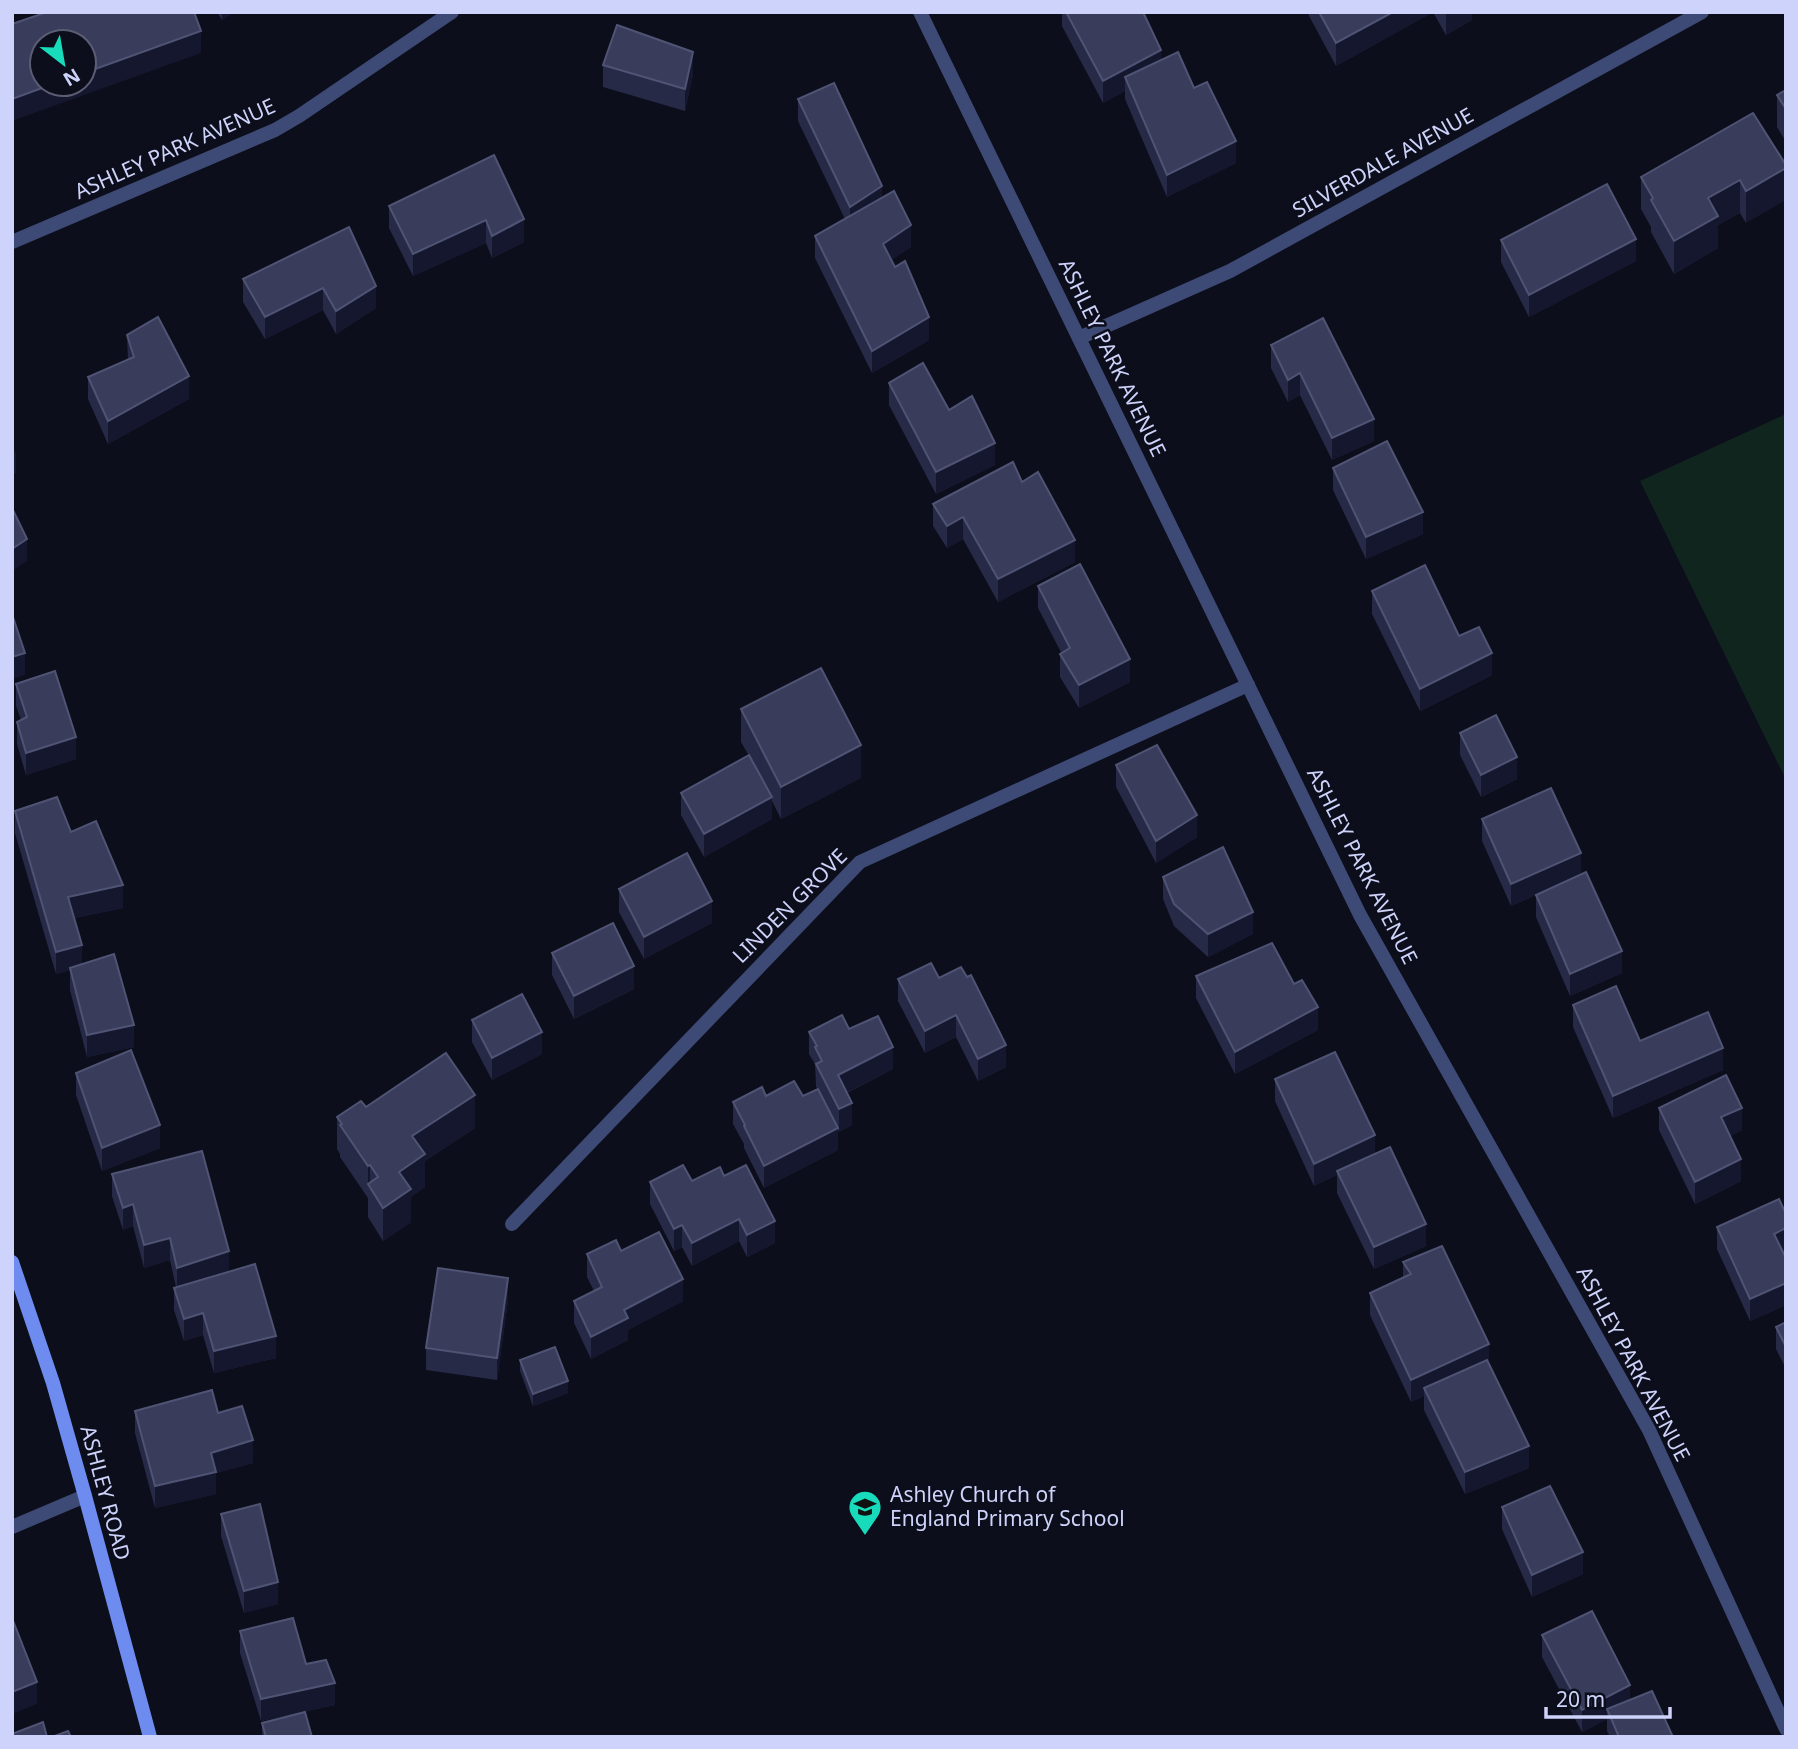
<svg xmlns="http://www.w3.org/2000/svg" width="1798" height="1749" font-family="'Noto Sans',sans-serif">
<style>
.green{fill:#11251f}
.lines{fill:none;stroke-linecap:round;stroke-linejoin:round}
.minor{stroke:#3d4a75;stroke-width:14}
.secondary{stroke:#6e8cef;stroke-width:14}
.wall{fill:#272a47}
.shaded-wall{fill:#15172e}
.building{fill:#393c5b;stroke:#505474;stroke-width:2}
.labels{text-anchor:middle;stroke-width:5;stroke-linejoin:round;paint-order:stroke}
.street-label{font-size:21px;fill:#cdd3fa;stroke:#0d0e1b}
.poi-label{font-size:21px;fill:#cdd3fa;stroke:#0d0e1b;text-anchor:start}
</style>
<rect width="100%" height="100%" fill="#0d0e1b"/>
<polygon class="green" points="1786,414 1786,780 1640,481"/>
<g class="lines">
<g class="minor">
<polyline points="920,12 1360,915 1649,1430 1786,1729"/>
<polyline points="12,242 275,130 299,116 452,12"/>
<polyline points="1079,338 1230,271 1702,12"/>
<polyline points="512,1224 860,862 1248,685"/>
<polyline points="12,1527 85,1496"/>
</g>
<polyline class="secondary" points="12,1262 53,1383 85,1496 150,1737"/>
</g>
<g class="wall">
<polygon points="217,12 234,12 222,20"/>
<polygon points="1062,12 1143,12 1161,60 1194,88 1236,163 1167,197 1125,99 1125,91 1103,103 1062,26"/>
<polygon points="1307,12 1472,12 1472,20 1446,35 1433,12 1336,66"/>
<polygon points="603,65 693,74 685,111 603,87"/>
<polygon points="1786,90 1786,142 1777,127 1777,95"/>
<polygon points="798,99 882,197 911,247 891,260 929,340 872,373 815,258 815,236 845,219 798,121"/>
<polygon points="1753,113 1746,223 1740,213 1718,225 1718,248 1674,274 1651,232 1651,227 1641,209 1641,177"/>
<polygon points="494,155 524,242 492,258 486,243 413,276 389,228 389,206"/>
<polygon points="349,227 376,308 336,334 323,310 265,339 243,302 243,279"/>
<polygon points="1501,240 1636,261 1529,317 1501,262"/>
<polygon points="127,335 189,399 108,444 88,399 88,377 128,360"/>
<polygon points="1271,345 1374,441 1332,460 1300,395 1288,402 1271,368"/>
<polygon points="889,383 949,410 995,465 936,494 889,405"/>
<polygon points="1333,468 1423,534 1366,559 1333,490"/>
<polygon points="1022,482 1075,562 998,602 963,539 947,548 933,526 933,504"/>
<polygon points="1038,586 1130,682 1079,708 1060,677 1060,654 1062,654 1038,608"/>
<polygon points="1372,591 1459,636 1492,675 1420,711 1372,614"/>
<polygon points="16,684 76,759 26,775 17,744 17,722 21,720 16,706"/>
<polygon points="741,709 861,778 781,819 772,801 772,819 704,857 681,815 681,793 749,756 741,742"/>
<polygon points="1460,733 1517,779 1481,797 1460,755"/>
<polygon points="1116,765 1197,837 1156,863 1116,787"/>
<polygon points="15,811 71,832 123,908 74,918 82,964 134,1047 87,1057 70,990 70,970 56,974 15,833"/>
<polygon points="1482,819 1581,875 1622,973 1570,996 1536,917 1536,895 1511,906 1482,841"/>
<polygon points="1163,877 1253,934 1208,957 1174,926 1163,899"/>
<polygon points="619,889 712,923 644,959 619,912"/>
<polygon points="552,953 634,989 574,1019 552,975"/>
<polygon points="1196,976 1318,1030 1235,1074 1196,998"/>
<polygon points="939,978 1006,1067 978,1081 956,1037 925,1053 898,1001 898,979"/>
<polygon points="1573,1005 1640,1041 1723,1070 1613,1118 1573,1027"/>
<polygon points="472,1020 542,1054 492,1080 472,1042"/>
<polygon points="849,1029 893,1069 847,1093 852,1125 839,1132 838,1130 838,1150 764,1188 744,1148 744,1144 733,1124 733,1102 766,1096 803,1096 817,1089 816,1086 815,1064 809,1054 809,1032"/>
<polygon points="76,1073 160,1148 102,1171 76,1095"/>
<polygon points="1275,1079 1375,1153 1426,1246 1374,1269 1337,1193 1337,1175 1314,1186 1275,1101"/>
<polygon points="366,1107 475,1128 425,1161 425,1187 411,1197 411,1222 383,1241 368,1217 368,1198 340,1157 340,1154 337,1149 337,1117"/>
<polygon points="1659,1108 1742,1130 1730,1136 1741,1181 1695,1204 1659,1130"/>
<polygon points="112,1174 229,1272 276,1358 214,1373 203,1335 184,1341 174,1310 174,1288 176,1287 170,1260 144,1268 133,1226 123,1230 112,1196"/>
<polygon points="724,1176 775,1243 747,1257 739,1241 692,1266 682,1247 674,1251 650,1204 650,1182 692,1181"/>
<polygon points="1717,1227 1783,1252 1786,1258 1786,1305 1750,1321 1717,1249"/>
<polygon points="621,1251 683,1301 628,1330 628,1340 591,1359 574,1323 574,1301 594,1291 587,1277 587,1254"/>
<polygon points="1403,1262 1489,1363 1529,1468 1465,1494 1424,1410 1424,1396 1411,1402 1370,1315 1370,1293 1403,1278"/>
<polygon points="508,1300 497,1380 426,1370 426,1348"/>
<polygon points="1786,1322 1786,1369 1776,1349 1776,1327"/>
<polygon points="520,1360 568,1393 533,1406 520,1371"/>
<polygon points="135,1411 253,1463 216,1473 216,1494 155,1508 135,1433"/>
<polygon points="1502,1507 1583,1574 1532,1597 1502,1529"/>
<polygon points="221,1514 278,1604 244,1613 221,1536"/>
<polygon points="240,1631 306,1664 335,1705 261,1721 240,1653"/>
<polygon points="1542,1635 1630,1700 1673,1737 1610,1737 1607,1731 1607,1719 1582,1732 1542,1657"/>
<polygon points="262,1723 312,1737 262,1737"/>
</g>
<g class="shaded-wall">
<polygon points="222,12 234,12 222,20"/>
<polygon points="1393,12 1433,12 1336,66 1336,43"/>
<polygon points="1448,12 1472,12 1472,20 1446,35 1446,13"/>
<polygon points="201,31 201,53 12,121 12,99 53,84 84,84 84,73"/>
<polygon points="1161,50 1161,72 1125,77 1125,91 1103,103 1103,81"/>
<polygon points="693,52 693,74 685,111 685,89"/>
<polygon points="1236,141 1236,163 1167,197 1167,175"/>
<polygon points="1786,168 1786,200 1746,223 1746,191"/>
<polygon points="1740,180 1740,213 1718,225 1718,248 1674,274 1674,241 1708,198"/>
<polygon points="882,186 882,208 850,230 850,207"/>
<polygon points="524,219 524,242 492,258 492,236"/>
<polygon points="486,220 486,243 413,276 413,254"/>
<polygon points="911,225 911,247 883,266 883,244"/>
<polygon points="1636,239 1636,261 1529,317 1529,295"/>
<polygon points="376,286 376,308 336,334 336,311"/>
<polygon points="323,288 323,310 265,339 265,317"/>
<polygon points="929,317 929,340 872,373 872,351"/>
<polygon points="1300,373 1300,395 1288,402 1288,380"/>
<polygon points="189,376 189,399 108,444 108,421"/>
<polygon points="1374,419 1374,441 1332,460 1332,438"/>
<polygon points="995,443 995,465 936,494 936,472"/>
<polygon points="16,451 16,473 12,475 12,453"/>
<polygon points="1423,512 1423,534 1366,559 1366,537"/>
<polygon points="963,517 963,539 947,548 947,526"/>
<polygon points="27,539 27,561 12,571 12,549"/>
<polygon points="1075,540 1075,562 998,602 998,579"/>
<polygon points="25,653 25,675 12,679 12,657"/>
<polygon points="1492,653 1492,675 1420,711 1420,689"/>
<polygon points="1130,659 1130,682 1079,708 1079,685"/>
<polygon points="76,737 76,759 26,775 26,753"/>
<polygon points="861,745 861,778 781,819 781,787"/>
<polygon points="1517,757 1517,779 1481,797 1481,775"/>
<polygon points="772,797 772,819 704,857 704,834"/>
<polygon points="1197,815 1197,837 1156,863 1156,841"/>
<polygon points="1581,853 1581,875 1511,906 1511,884"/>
<polygon points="123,885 123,908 68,919 68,897"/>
<polygon points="712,901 712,923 644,959 644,937"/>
<polygon points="1253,912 1253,934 1208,957 1208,934"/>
<polygon points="82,945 82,967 56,974 56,952"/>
<polygon points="1622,951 1622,973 1570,996 1570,974"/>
<polygon points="634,966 634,989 574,1019 574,996"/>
<polygon points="1318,1007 1318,1030 1235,1074 1235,1052"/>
<polygon points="956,1015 956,1037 925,1053 925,1031"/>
<polygon points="134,1025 134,1047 87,1057 87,1035"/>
<polygon points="542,1032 542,1054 492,1080 492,1058"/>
<polygon points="1006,1045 1006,1067 978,1081 978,1059"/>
<polygon points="893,1047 893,1069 838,1097 838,1075"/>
<polygon points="1723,1048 1723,1070 1613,1118 1613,1096"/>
<polygon points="475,1095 475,1128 425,1161 425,1187 411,1197 411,1222 383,1241 383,1208 412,1136"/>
<polygon points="852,1103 852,1125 839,1132 839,1109"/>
<polygon points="1742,1108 1742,1130 1721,1140 1721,1117"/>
<polygon points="160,1125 160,1148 102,1171 102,1148"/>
<polygon points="838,1128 838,1150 764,1188 764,1166"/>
<polygon points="1375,1135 1375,1157 1337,1171 1337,1175 1314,1186 1314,1164"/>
<polygon points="1741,1159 1741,1181 1695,1204 1695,1182"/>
<polygon points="370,1165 370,1189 368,1185 368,1166"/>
<polygon points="133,1204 133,1226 123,1230 123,1208"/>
<polygon points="739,1219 739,1241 692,1266 692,1243"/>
<polygon points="775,1221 775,1243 747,1257 747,1235"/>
<polygon points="1426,1224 1426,1246 1374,1269 1374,1247"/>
<polygon points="682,1225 682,1247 674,1251 674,1229"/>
<polygon points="1786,1228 1786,1250 1774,1256 1774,1234"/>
<polygon points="170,1238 170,1260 144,1268 144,1245"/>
<polygon points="229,1251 229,1273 177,1290 177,1268"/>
<polygon points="508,1278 508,1300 497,1380 497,1358"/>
<polygon points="683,1279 683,1301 628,1330 628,1340 591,1359 591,1337 624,1310"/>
<polygon points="1786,1283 1786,1305 1750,1321 1750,1299"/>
<polygon points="203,1313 203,1335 184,1341 184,1319"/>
<polygon points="276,1336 276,1358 214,1373 214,1351"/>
<polygon points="1489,1344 1489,1367 1424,1388 1424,1396 1411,1402 1411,1380"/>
<polygon points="568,1381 568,1393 533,1406 533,1394"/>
<polygon points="253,1440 253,1463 216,1473 216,1494 155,1508 155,1486 211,1453"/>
<polygon points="1529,1446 1529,1468 1465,1494 1465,1472"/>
<polygon points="1583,1552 1583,1574 1532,1597 1532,1575"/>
<polygon points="278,1582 278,1604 244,1613 244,1591"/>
<polygon points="37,1682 37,1704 12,1714 12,1692"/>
<polygon points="335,1683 335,1705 261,1721 261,1699"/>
<polygon points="1630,1685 1630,1708 1607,1709 1607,1719 1582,1732 1582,1710"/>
</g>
<g class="building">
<polygon points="47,12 194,12 201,31 84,73 84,42 42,42 42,84 53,84 12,99 12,24"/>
<polygon points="1066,12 1143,12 1161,50 1103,81"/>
<polygon points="1319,12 1393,12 1336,43"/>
<polygon points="617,25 693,52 685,89 603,65"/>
<polygon points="1178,52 1194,88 1207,82 1236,141 1167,175 1125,77"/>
<polygon points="834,83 882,186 850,207 798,99"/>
<polygon points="1786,90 1786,109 1777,95"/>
<polygon points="1753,113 1786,165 1786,168 1746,191 1740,180 1708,198 1718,216 1674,241 1651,200 1653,198 1641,177"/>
<polygon points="494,155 524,219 492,236 486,220 413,254 389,206"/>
<polygon points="1607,184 1636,239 1529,295 1501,240"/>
<polygon points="894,191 911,225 883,244 895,267 905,261 929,317 872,351 815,236"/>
<polygon points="349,227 376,286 336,311 323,288 265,317 243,279"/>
<polygon points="158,317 189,376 108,421 88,377 134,357 127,335"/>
<polygon points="1323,318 1374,419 1332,438 1300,373 1288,380 1271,345"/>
<polygon points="923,363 949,410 972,396 995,443 936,472 889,383"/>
<polygon points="1387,441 1423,512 1366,537 1333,468"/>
<polygon points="1013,462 1022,482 1038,472 1075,540 998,579 963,517 947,526 933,504"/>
<polygon points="12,508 27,539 12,549"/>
<polygon points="1080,564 1130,659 1079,685 1060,654 1070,648 1038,586"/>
<polygon points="1425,565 1459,636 1479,627 1492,653 1420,689 1372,591"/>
<polygon points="12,614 25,653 12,657"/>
<polygon points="821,668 861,745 781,787 741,709"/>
<polygon points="55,671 76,737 26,753 17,722 27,717 16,684"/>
<polygon points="1496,715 1517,757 1481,775 1460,733"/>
<polygon points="1157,745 1197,815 1156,841 1116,765"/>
<polygon points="749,755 772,797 704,834 681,793"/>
<polygon points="1551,788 1581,853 1511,884 1482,819"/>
<polygon points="57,797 71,832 96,821 123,885 68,897 82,945 56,952 15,811"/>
<polygon points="1223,847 1253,912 1208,934 1174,904 1163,877"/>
<polygon points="687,853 712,901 644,937 619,889"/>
<polygon points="1586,872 1622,951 1570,974 1536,895"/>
<polygon points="613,923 634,966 574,996 552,953"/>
<polygon points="1272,943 1294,984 1302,980 1318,1007 1235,1052 1196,976"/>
<polygon points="114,954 134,1025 87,1035 70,968"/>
<polygon points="931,963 939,978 961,967 967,977 971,975 1006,1045 978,1059 956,1015 925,1031 898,979"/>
<polygon points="1616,986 1640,1041 1708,1012 1723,1048 1613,1096 1573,1005"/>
<polygon points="522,994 542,1032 492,1058 472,1020"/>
<polygon points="842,1015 849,1029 878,1016 893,1047 838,1075 852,1103 839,1109 816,1064 822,1061 815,1047 817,1046 809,1032"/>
<polygon points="131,1050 160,1125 102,1148 76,1073"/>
<polygon points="1335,1052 1375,1135 1314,1164 1275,1079"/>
<polygon points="446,1053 475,1095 412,1136 425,1154 399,1172 411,1189 383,1208 368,1184 378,1177 370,1165 368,1166 340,1125 342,1124 337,1117 361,1101 366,1107"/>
<polygon points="1726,1075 1742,1108 1721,1117 1741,1159 1695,1182 1659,1108"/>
<polygon points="794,1081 803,1096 818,1089 838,1128 764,1166 744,1126 745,1125 733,1102 762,1087 766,1096"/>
<polygon points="1390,1147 1426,1224 1374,1247 1337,1171"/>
<polygon points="202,1151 229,1251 177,1268 170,1238 144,1245 133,1204 123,1208 112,1174"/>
<polygon points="683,1165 692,1181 720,1167 724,1176 746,1165 775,1221 747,1235 739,1219 692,1243 682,1225 674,1229 650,1182"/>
<polygon points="1779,1199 1786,1214 1786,1228 1774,1234 1786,1258 1786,1283 1750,1299 1717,1227"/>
<polygon points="659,1232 683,1279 624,1310 628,1318 591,1337 574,1301 602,1287 587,1254 616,1240 621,1251"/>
<polygon points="1442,1246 1489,1344 1411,1380 1370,1293 1411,1274 1403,1262"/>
<polygon points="255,1264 276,1336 214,1351 203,1313 184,1319 174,1288"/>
<polygon points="438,1268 508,1278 497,1358 426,1348"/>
<polygon points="1786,1322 1786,1347 1776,1327"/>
<polygon points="555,1347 568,1381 533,1394 520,1360"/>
<polygon points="1487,1360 1529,1446 1465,1472 1424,1388"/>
<polygon points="212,1390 218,1413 242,1406 253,1440 211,1453 216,1472 155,1486 135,1411"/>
<polygon points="1550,1486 1583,1552 1532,1575 1502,1507"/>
<polygon points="260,1504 278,1582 244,1591 221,1514"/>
<polygon points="1592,1611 1630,1685 1582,1710 1542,1635"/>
<polygon points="12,1618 37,1682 12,1692"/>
<polygon points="293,1618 306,1664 326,1660 335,1683 261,1699 240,1631"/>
<polygon points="1652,1691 1673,1737 1619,1737 1607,1709"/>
<polygon points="305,1712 312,1737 266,1737 262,1723"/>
<polygon points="43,1722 47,1737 12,1737 12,1734"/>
<polygon points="68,1731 71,1737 52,1737"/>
</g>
<defs>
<symbol id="school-pin" viewBox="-11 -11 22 30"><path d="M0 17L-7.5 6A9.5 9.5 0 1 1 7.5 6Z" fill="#18dbbc" stroke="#0d0e1b"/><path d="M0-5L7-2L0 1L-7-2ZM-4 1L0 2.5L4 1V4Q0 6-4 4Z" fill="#111"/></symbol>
</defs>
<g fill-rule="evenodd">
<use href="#school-pin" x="846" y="1488" width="38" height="52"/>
</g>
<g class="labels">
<g class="street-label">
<text transform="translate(175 149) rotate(-24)" y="7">ASHLEY PARK AVENUE</text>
<text transform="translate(1383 163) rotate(-29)" y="7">SILVERDALE AVENUE</text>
<text transform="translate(1112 358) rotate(64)" y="7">ASHLEY PARK AVENUE</text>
<text transform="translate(1362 866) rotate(63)" y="7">ASHLEY PARK AVENUE</text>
<text transform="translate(790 906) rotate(-45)" y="7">LINDEN GROVE</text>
<text transform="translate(1633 1364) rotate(62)" y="7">ASHLEY PARK AVENUE</text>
<text transform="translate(105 1493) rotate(75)" y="7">ASHLEY ROAD</text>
</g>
<g class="poi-label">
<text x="890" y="1502">Ashley Church of<tspan x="890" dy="24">England Primary School</tspan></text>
</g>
</g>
<rect width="1798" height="1749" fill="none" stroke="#cdd3fa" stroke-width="28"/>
<g transform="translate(63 63) rotate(149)"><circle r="33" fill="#0d0e1b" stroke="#5a5d74" stroke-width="2"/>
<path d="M0-5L12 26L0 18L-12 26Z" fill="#18dbbc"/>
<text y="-10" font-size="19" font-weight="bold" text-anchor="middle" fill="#cdd3fa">N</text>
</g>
<path d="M1546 1707v10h124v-10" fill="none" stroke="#cdd3fa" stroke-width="3.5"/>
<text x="1556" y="1707" font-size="21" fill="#cdd3fa" stroke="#0d0e1b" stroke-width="5" paint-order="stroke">20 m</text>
</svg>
